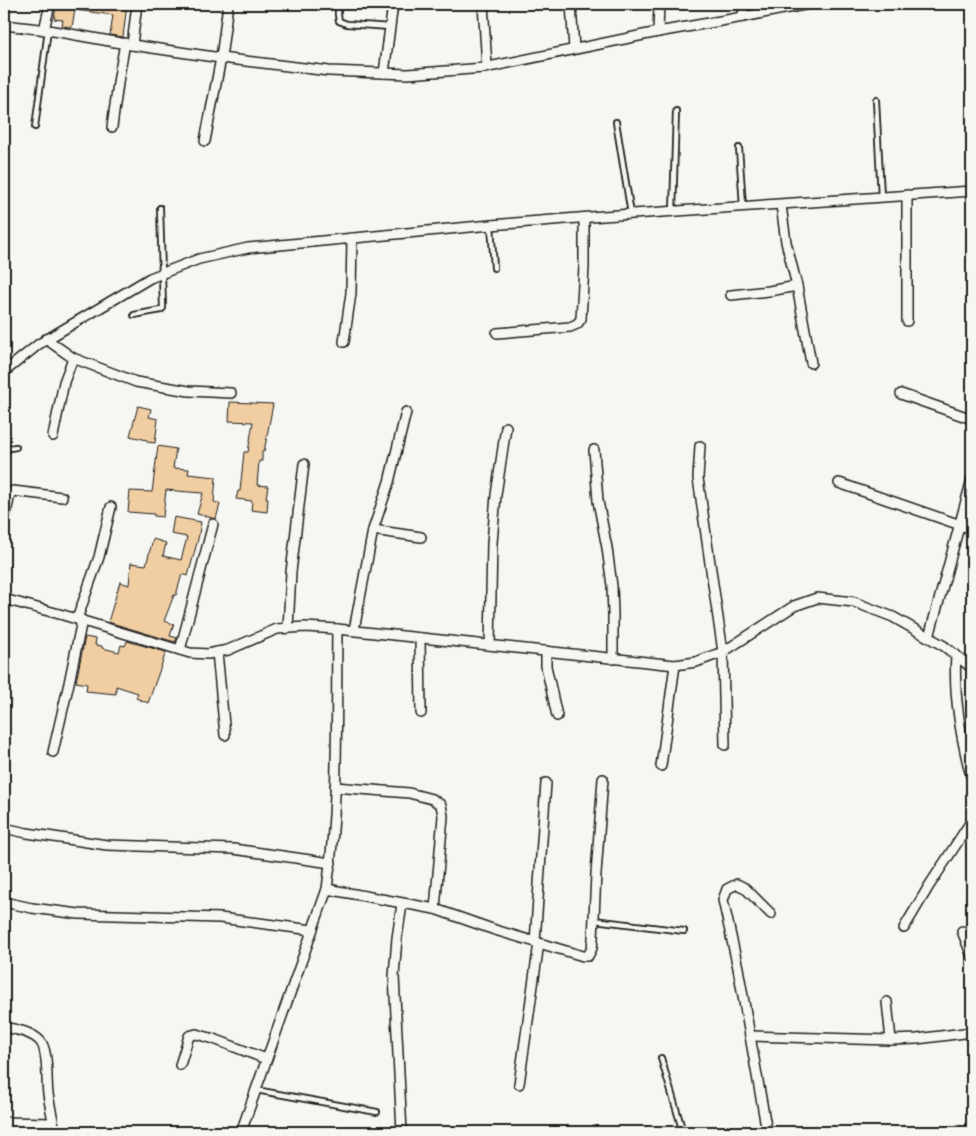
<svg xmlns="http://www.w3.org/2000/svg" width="976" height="1136" font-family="Pangolin,sans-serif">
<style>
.building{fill:#f0cea2;stroke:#1c1c1c}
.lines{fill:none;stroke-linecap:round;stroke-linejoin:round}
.service-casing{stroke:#1c1c1c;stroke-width:8}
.minor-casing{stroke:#1c1c1c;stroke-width:12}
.service{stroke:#f6f6f2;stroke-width:4.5}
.minor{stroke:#f6f6f2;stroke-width:9}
</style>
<rect width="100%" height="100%" fill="#f6f6f2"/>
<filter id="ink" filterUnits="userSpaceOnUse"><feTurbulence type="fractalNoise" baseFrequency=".02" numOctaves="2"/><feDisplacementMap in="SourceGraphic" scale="10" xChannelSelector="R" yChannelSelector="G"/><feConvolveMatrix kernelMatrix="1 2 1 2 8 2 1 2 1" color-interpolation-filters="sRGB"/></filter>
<g filter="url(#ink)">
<g class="building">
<polygon points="67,4 127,4 123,37 110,35 113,15 75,10 72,27 62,26 63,20 54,19 56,7 66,8"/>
<polygon points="230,402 273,404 264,452 262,451 262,461 259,461 257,485 268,486 266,498 268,498 267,512 251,510 252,501 236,499 238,491 240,491 244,452 248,452 253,422 229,421"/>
<polygon points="138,406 151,409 149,417 158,419 155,443 147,442 147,440 130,436"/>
<polygon points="158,446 176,449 173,468 189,469 188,474 216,477 214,502 220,504 216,519 197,514 203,493 189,492 166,490 163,517 154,516 154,514 128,512 130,491 152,492"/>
<polygon points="174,517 201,522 198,539 188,576 182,574 176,595 174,595 164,621 174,624 170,636 177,638 175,642 108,622 120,582 129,585 131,563 146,565 153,539 166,543 163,556 181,560 187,537 171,534"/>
<polygon points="85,637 96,639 95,645 102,646 102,648 119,652 121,645 125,646 127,641 166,652 148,703 136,698 138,693 116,686 116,694 86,691 87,684 76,682"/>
</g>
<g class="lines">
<defs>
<g id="service">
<polyline points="338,4 338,15 339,21 347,24 390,27"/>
<polyline points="876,100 881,197"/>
<polyline points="616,122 631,214"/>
<polyline points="35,127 48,30"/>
<polyline points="739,148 743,206"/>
<polyline points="673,212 676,111"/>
<polyline points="491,225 494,268"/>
<polyline points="134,315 161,310 163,308 160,208"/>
<polyline points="4,449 16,447"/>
<polyline points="594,920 684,931"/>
<polyline points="661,1058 683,1132"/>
<polyline points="256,1090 377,1112"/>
</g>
<g id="minor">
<polyline points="483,4 487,67"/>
<polyline points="571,4 574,49"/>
<polyline points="743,17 744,4"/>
<polyline points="4,25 48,30 132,45 221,58 329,71 408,74 484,68 658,32 743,17 809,4"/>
<polyline points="44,30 50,4"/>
<polyline points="658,32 659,4"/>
<polyline points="132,45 137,4"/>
<polyline points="384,73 393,4"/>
<polyline points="112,127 119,76 125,43"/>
<polyline points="205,141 221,58 228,4"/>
<polyline points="781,205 786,242 797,286 811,363"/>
<polyline points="731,295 769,291 797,286"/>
<polyline points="907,321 907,195"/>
<polyline points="497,333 570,327 577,324 581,319 584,267 584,218"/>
<polyline points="46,339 73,358 136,382 189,391 231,393"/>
<polyline points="344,342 351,293 352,238"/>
<polyline points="4,372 39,344 150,278 199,259 248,248 491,225 603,216 972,191"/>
<polyline points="901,394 972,419"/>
<polyline points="53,436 64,382 73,358"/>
<polyline points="700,446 698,478 712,577 723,652 725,745"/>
<polyline points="594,450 598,501 607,548 612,586 613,614 613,659"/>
<polyline points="839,483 972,529"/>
<polyline points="4,523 10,494 13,491 62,497"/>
<polyline points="373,530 421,537"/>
<polyline points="4,599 63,615 190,653 208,654 228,650 277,629 305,627 337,629 675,665 696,662 723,652 794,606 817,598 854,602 893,617 944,646 972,668"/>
<polyline points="77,619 99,557 111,507"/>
<polyline points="288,628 291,572 304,464"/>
<polyline points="354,630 373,530 389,482 406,412"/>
<polyline points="929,637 972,479"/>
<polyline points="420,638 421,713"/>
<polyline points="490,645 492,543 496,495 506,427"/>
<polyline points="180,650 213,524"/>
<polyline points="546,651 546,666 557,716"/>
<polyline points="217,652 225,735"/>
<path d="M956 655C953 697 961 739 972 780"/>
<polyline points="53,752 69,683 82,620"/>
<polyline points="661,766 675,665"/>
<polyline points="335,787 409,793 432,799 441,805 443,816 435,909"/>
<polyline points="4,828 27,833 107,845 233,849 331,863"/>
<polyline points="327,889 435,909 495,930 583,956 588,956 592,948 593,939 596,874 603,779"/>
<polyline points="4,902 32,908 79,914 220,918 312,930"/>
<polyline points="402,904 397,938 394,976 402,1132"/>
<polyline points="904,928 929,886 972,820"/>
<polyline points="962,931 972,956"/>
<polyline points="535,942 546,783"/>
<polyline points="887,1002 891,1040"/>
<path d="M4 1027C15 1029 32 1032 40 1041 49 1050 46 1081 48 1094 50 1107 53 1119 55 1132"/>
<polyline points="750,1036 891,1040 917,1039 972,1032"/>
<polyline points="180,1065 189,1036 196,1034 214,1039 266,1059"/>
<polyline points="519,1084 539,943"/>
<polyline points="4,1122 53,1123"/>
<path d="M241 1132 327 889C339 803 336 715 337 629"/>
<polyline points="767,1132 738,968 723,900 727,889 737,884 745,888 771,914"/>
</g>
</defs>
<use href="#service" class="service-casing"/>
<use href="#minor" class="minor-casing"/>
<use href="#service" class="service"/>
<use href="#minor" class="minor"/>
</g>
</g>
<rect width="976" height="1136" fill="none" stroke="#f6f6f2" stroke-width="20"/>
<rect x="10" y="10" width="956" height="1116" fill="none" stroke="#1c1c1c" stroke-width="2" filter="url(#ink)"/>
</svg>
